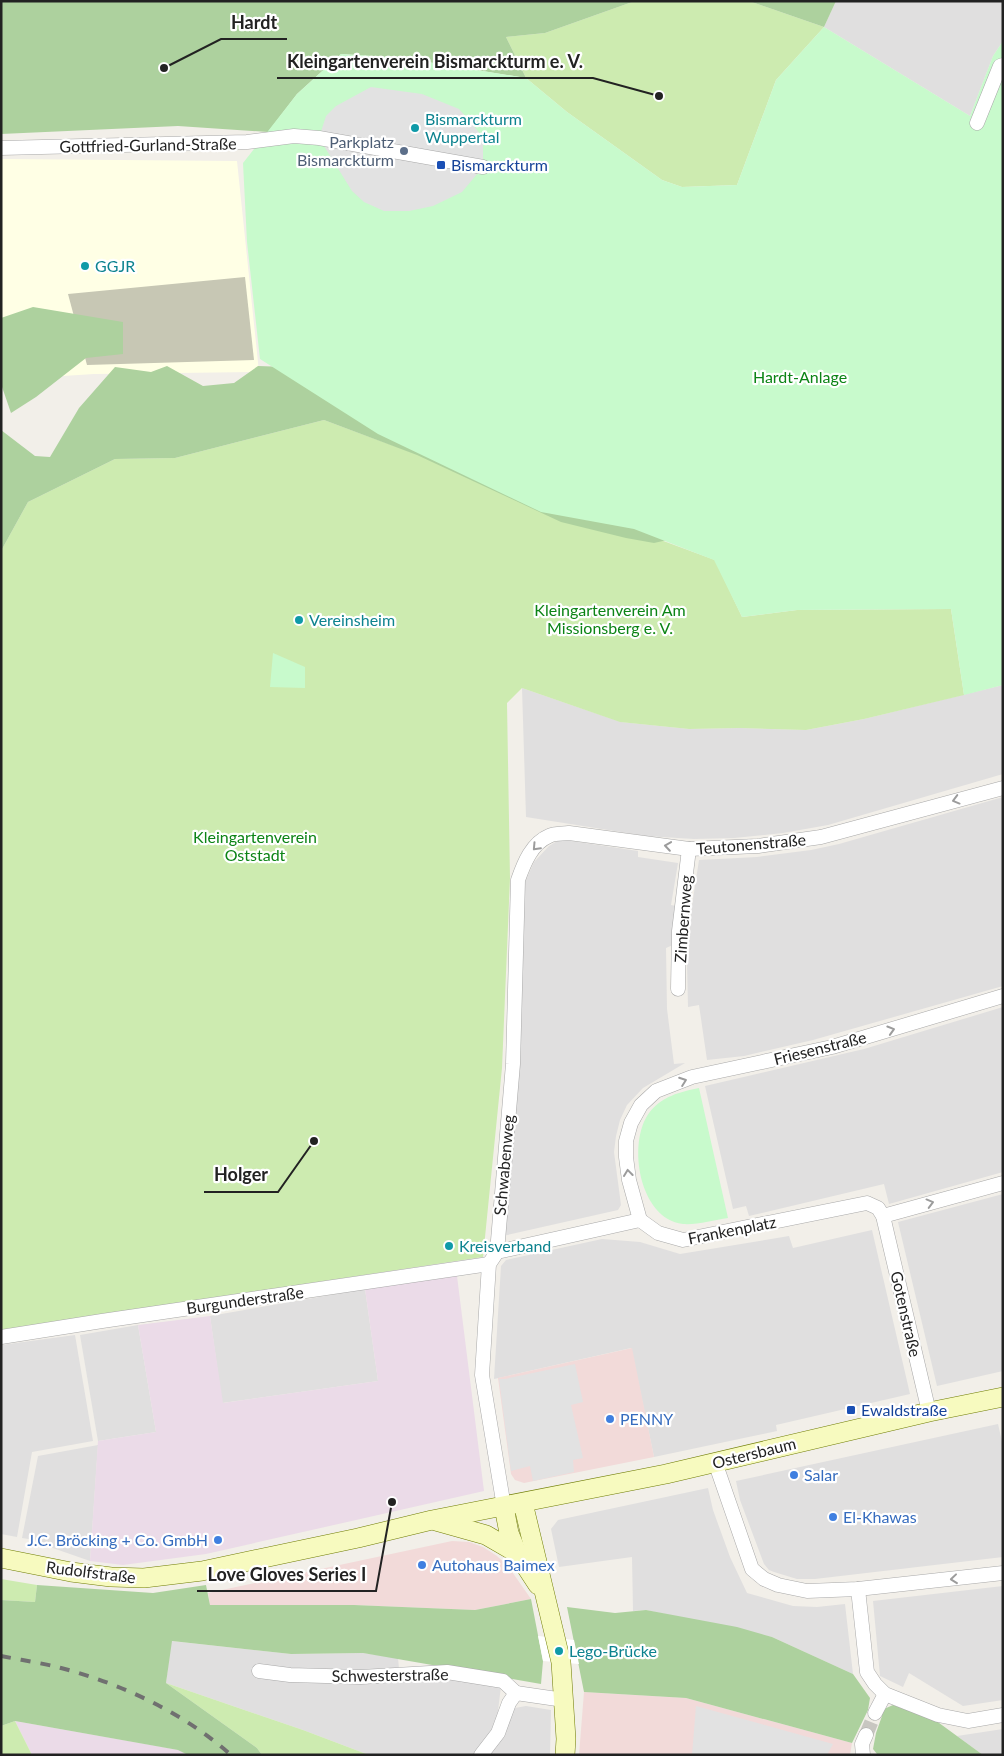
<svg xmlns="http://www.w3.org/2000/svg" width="1004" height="1756" font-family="Lato,sans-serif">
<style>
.residential{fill:#e0dfdf}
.commercial{fill:#f2dad9}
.industrial{fill:#ebdbe8}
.education{fill:#ffffe5}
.construction{fill:#c7c7b4}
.grass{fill:#cdebb0}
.forest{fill:#add19e}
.park{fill:#c8facc}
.parking{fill:#e2e2e2}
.pier{fill:#fff}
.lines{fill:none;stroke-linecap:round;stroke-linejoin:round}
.street-tunnel{stroke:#c8c6c1;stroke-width:14;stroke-dasharray:14 7;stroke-linecap:butt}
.street-casing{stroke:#a9a9a9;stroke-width:15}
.secondary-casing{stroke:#707d05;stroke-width:20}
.street{stroke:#fff;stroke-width:14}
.secondary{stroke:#f7fabf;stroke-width:19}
.rail{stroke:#707070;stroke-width:4;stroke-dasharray:10 10;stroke-linecap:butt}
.oneway{stroke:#9c9c9c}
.culture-dot{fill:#0f9aa8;stroke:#fff;stroke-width:2}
.service-dot{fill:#5c6f8a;stroke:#fff;stroke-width:2}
.transit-dot{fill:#1a4fb4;stroke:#fff;stroke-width:2}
.shop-dot{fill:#3f7fe0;stroke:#fff;stroke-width:2}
.labels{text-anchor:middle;stroke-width:4.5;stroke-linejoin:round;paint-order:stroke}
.culture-label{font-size:16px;fill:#0d838f;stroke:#fff;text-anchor:start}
.service-label{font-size:16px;fill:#4e5e75;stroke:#fff;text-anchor:end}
.street-label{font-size:16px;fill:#222;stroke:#fff}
.transit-label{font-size:16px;fill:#164399;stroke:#fff;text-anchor:start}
.park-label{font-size:16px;fill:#0c8416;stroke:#fff}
.shop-label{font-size:16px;fill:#366cbe;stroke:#fff;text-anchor:start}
.leader{fill:none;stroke:#222;stroke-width:2}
.callout-dot{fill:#222;stroke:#fff;stroke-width:2}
.callout-label{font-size:18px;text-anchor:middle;font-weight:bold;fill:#222;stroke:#fff;stroke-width:4.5;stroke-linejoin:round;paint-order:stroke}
</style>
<rect width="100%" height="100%" fill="#f2efe9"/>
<g class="residential">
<polygon points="836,1 1003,1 1003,41 993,56 970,116 824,27"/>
<polygon points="1003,685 1003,774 828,825 783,833 734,838 694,839 646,836 526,817 522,688 621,722 689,729 740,728 806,730 864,719"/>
<polygon points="1003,797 1003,986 813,1040 744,1056 707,1060 699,1005 688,1007 687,963 691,912 699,860 757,857 811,850 839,844"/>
<polygon points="565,840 638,851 638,857 678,863 671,905 676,906 673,945 666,948 667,1009 674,1064 685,1063 643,1088 627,1105 620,1120 616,1136 614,1152 621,1205 618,1210 503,1236 517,1075 525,882 534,862 549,846 557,841"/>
<polygon points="1003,1007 1003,1172 889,1204 884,1184 749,1216 746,1206 733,1209 705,1086 864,1049"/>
<polygon points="1003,1194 1003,1371 937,1386 898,1222"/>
<polygon points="872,1230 910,1394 776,1425 777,1431 654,1457 631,1348 494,1379 501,1266 506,1260 602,1239 640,1242 680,1254 789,1236 793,1248"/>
<polygon points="365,1289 378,1381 222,1403 210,1316"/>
<polygon points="138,1325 156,1432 98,1441 80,1335"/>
<polygon points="75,1335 93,1441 32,1452 17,1537 1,1534 1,1345"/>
<polygon points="998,1424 1003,1446 1003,1557 815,1579 797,1579 774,1572 769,1570 764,1564 740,1500 736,1481"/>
<polygon points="98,1445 90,1561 47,1546 35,1540 22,1538 38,1456"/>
<polygon points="708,1488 713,1510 730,1557 747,1593 793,1606 817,1607 845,1604 853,1674 772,1637 646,1610 633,1611 632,1557 559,1567 551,1529 558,1520"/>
<polygon points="1003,1586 1003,1700 963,1706 909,1673 903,1687 880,1676 873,1601"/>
<polygon points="171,1641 291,1654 363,1653 398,1658 400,1679 451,1677 501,1686 498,1711 526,1706 551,1710 550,1755 369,1755 303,1730 166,1683"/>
<polygon points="1003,1729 1003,1755 983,1755 957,1736"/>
</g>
<g class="commercial">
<polygon points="632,1348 654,1457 524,1483 515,1480 511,1474 498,1378"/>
<polygon points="452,1541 469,1542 483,1547 497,1556 508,1566 531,1599 475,1610 354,1605 210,1605 208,1593"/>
<polygon points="584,1692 686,1698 852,1743 850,1755 579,1755"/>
</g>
<g class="industrial">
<polygon points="457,1276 484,1491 206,1554 123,1565 90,1561 98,1441 156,1432 138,1325 210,1316 223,1403 378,1381 365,1289"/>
<polygon points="15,1721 179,1750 188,1755 32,1755"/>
</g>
<polygon class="education" points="1,159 237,161 259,372 94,374 1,380"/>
<polygon class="construction" points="245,277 254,360 87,365 68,294"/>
<g class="grass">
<polygon points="635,1 749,1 824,27 776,80 737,185 682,187 662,180 567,112 526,78 506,37 545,33"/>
<path d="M324 420C453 469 585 511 715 560L742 617 797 610 951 609 964 695 864 719 806 730 740 728 689 729 620 722 522 688 507 703 510 878 502 1068 483 1257 1 1330V551L28 502 115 459 175 458Z"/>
<polygon points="1,1579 37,1585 35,1602 1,1600"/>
<polygon points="166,1683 303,1730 369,1755 262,1755 257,1748"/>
<polygon points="15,1721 32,1755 1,1755 1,1726"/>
</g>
<g class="forest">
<polygon points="1,1 635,1 545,33 506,37 526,78 403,58 341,54 297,94 268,132 178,126 1,134"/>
<polygon points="749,1 836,1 824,27"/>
<polygon points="33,307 123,322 123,354 86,358 36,397 11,413 1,384 1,318"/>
<polygon points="167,366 203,386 234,383 258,366 315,368 676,538 654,543 626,538 561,522 417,455 324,420 175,458 115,459 28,502 1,551 1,430 35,456 50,457 79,408 115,367 151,372"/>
<polygon points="37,1585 153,1593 206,1585 210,1605 354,1605 475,1610 531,1599 543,1661 541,1684 363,1653 291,1654 172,1641 166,1683 257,1748 262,1755 188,1755 178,1750 15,1721 1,1726 1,1600 35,1602"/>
<polygon points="567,1607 615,1613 646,1610 737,1627 772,1637 853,1674 870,1698 868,1710 852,1743 686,1698 584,1692"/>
<polygon points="893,1705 935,1720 983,1755 877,1754 873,1749 876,1733 882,1716 880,1715 884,1709"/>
</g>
<g class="park">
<polygon points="824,27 970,116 993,56 1003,41 1003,685 964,695 951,609 797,610 742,617 714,560 634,529 541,512 378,434 260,359 247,242 243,163 297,94 341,54 403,58 526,78 567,112 662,180 682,187 737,185 776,80"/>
<polygon points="273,653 305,667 305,688 270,687"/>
<path d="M699 1088 728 1218C714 1220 697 1225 683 1224 639 1219 627 1143 649 1113 662 1096 680 1092 699 1088Z"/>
</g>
<g class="parking">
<polygon points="371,87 422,94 459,109 483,137 483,167 462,192 433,206 409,211 384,211 364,202 352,191 319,138 326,116 336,106"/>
<polygon points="575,1364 583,1402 571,1405 583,1458 573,1460 574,1472 533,1481 530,1466 511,1471 499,1379 505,1379"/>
<polygon points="696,1706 833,1744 827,1755 692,1755"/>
</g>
<polygon class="pier" points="538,1636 574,1640 579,1664 543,1661"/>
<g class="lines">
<polyline class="street-tunnel" points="866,1735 875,1713"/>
<defs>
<g id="street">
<polyline points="977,123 1000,66 1003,65"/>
<polyline points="1,148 247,142 294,136 319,138 483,167"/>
<polyline points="678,989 679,931 689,849"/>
<polyline points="883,1216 1003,1183"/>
<polyline points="497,1252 640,1220"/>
<polyline points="1,1337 102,1321 489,1264"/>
<polyline points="929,1412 883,1216 878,1208 867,1203 683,1240 658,1233 640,1220 629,1180 626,1157 626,1141 631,1123 641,1105 656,1091 692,1077 832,1047 1003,996"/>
<polyline points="715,1462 752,1569 764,1579 778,1585 807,1591 858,1589 1003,1573"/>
<path d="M504 1507 482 1375 489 1264 497 1252 513 1064 518 880C524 863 532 843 549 836 555 833 563 834 569 833L689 849 758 846 821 837 1003 788"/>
<polyline points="858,1589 867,1672 875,1684 885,1694 938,1715 968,1721 1003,1715"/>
<polyline points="259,1671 290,1675 361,1677 447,1672 503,1681 516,1693"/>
<polyline points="875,1713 885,1694"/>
<polyline points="481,1755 498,1733 509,1703 516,1693 564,1700"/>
<polyline points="863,1755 862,1744 866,1735"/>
</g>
<g id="secondary">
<polyline points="523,1503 561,1662 566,1739 565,1755"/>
<polyline points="504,1507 509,1533 517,1553 538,1585"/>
<polyline points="436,1521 486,1535 517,1553"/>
<polyline points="1,1558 71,1572 111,1577 144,1578 202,1571 358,1538 432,1520 666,1474 929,1412 1003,1397"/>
</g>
</defs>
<use href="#street" class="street-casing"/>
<use href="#secondary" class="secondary-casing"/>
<use href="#street" class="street"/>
<use href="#secondary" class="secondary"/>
<path class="rail" d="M1 1656C21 1660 42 1663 61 1668 122 1684 184 1713 231 1755"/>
</g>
<defs><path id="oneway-chevron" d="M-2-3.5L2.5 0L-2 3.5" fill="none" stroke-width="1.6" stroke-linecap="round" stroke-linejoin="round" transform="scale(1.25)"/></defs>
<g class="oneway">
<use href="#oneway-chevron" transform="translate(956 800) rotate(165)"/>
<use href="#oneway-chevron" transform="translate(668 846) rotate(-172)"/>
<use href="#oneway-chevron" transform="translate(536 847) rotate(133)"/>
<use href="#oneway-chevron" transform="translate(891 1030) rotate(-17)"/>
<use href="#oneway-chevron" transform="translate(683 1081) rotate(-20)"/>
<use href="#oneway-chevron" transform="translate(628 1173) rotate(-97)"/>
<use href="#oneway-chevron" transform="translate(930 1203) rotate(-15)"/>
<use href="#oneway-chevron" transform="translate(954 1579) rotate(174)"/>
</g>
<g class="culture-dot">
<circle cx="415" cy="128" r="5"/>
<circle cx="85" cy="266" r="5"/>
<circle cx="299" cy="620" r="5"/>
<circle cx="449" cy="1246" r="5"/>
<circle cx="559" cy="1651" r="5"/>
</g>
<circle class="service-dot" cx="404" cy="151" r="5"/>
<g class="transit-dot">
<rect x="436" y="160" width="10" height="10" rx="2.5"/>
<rect x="846" y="1405" width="10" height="10" rx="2.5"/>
</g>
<g class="shop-dot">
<circle cx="610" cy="1419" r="5"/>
<circle cx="794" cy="1475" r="5"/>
<circle cx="833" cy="1517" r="5"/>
<circle cx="218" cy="1540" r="5"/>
<circle cx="422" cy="1565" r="5"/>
</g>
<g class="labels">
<g class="culture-label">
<text x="425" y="125">Bismarckturm<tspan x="425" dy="18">Wuppertal</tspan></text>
<text x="95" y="272">GGJR</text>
<text x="309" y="626">Vereinsheim</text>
<text x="459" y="1252">Kreisverband</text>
<text x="569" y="1657">Lego-Brücke</text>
</g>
<g class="service-label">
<text x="394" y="148">Parkplatz<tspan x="394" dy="18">Bismarckturm</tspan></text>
</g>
<g class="street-label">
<text transform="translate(148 145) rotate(-1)" y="6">Gottfried-Gurland-Straße</text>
<text transform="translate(751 844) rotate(-5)" y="6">Teutonenstraße</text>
<text transform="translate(683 919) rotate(-86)" y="6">Zimbernweg</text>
<text transform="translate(820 1048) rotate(-14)" y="6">Friesenstraße</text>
<text transform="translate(504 1165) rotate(-85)" y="6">Schwabenweg</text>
<text transform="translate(732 1230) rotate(-11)" y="6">Frankenplatz</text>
<text transform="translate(245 1300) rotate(-8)" y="6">Burgunderstraße</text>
<text transform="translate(906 1314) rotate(77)" y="6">Gotenstraße</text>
<text transform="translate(754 1453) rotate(-14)" y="6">Ostersbaum</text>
<text transform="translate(91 1572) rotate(7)" y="6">Rudolfstraße</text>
<text transform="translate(390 1675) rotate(-1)" y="6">Schwesterstraße</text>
</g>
<g class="transit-label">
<text x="451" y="171">Bismarckturm</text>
<text x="861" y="1416">Ewaldstraße</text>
</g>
<g class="park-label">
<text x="800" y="383">Hardt-Anlage</text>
<text x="610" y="616">Kleingartenverein Am<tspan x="610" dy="18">Missionsberg e. V.</tspan></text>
<text x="255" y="843">Kleingartenverein<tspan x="255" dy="18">Oststadt</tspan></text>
</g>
<g class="shop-label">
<text x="620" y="1425">PENNY</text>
<text x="804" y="1481">Salar</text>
<text x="843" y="1523">El-Khawas</text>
<text x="208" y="1546" text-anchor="end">J.C. Bröcking + Co. GmbH</text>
<text x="432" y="1571">Autohaus Baimex</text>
</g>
</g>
<path class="leader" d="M164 68L221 39H287M659 96L593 78H277M314 1141L278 1192H204M392 1502L376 1591H197"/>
<g class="callout-dot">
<circle cx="164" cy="68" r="5"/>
<circle cx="659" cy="96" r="5"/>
<circle cx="314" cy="1141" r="5"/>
<circle cx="392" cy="1502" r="5"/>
</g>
<g class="callout-label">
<text x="254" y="29">Hardt</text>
<text x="435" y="68">Kleingartenverein Bismarckturm e. V.</text>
<text x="241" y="1181">Holger</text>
<text x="287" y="1581">Love Gloves Series I</text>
</g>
<rect width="1004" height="1756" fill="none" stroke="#222222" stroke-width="5"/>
</svg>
